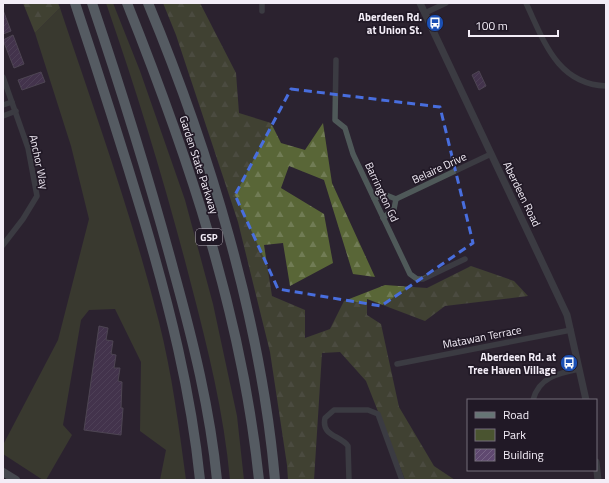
<svg xmlns="http://www.w3.org/2000/svg" width="609" height="483" font-family="'Titillium Web',sans-serif">
<style>
.green{fill:#4a5430}
.forest{fill:url(#forest-firs)}
.building{fill:url(#building-hatch);stroke:#776e7e}
.lines{fill:none;stroke-linecap:round;stroke-linejoin:round}
.minor{stroke:#4f5959;stroke-width:5.5}
.tertiary{stroke:#4f5959;stroke-width:7}
.secondary{stroke:#667575;stroke-width:8}
.motorway{stroke:#879f9f;stroke-width:10}
.marked{fill:none;stroke:#486ede;stroke-width:3;stroke-dasharray:8 5;stroke-linejoin:round}
.labels{text-anchor:middle;stroke-width:3.5;stroke-linejoin:round;paint-order:stroke}
.shield{fill:#211926;stroke:#b4adb8;stroke-width:1}
.shield-label{font-size:10px;font-weight:bold;fill:#f3edf7}
.poi-label{font-size:11px;font-weight:bold;fill:#f3edf7;stroke:#211926;text-anchor:end}
.street-label{font-size:11px;fill:#f3edf7;stroke:#211926}
</style>
<defs>
<pattern id="forest-firs" width="22" height="20" patternUnits="userSpaceOnUse"><rect width="22" height="20" fill="#596637"/><path d="M5 1l3.5 6h-7zM16 11l3.5 6h-7z" fill="#717c55"/></pattern>
<pattern id="building-hatch" width="6" height="6" patternUnits="userSpaceOnUse"><rect width="6" height="6" fill="#5f4870"/><path d="M-1 1l2-2M0 6l6-6M5 7l2-2" fill="none" stroke="#766385"/></pattern>
</defs>
<rect width="100%" height="100%" fill="#2b2330"/>
<g class="green">
<path d="M106 3H113L140 71 185 200 213 304 237 416 244 480H230C224 413 208 349 191 284 167 190 138 95 106 3Z"/>
<path d="M60 8C95 112 132 216 159 322 172 374 179 427 186 480H160L166 450 140 431 141 362 115 309 89 310 81 320 63 425 72 435 46 480H43L3 454V445L58 340 89 219 71 146 35 33Z"/>
</g>
<g class="forest">
<polygon points="23,3 58,3 60,8 35,33"/>
<polygon points="163,3 200,3 236,73 239,113 271,123 281,143 305,150 323,123 332,183 375,277 353,274 324,180 289,166 281,188 324,214 333,263 290,286 283,243 264,245 272,296 305,310 305,338 330,329 344,301 385,285 427,288 471,266 514,281 528,296 445,306 425,321 367,299 367,315 381,324 399,407 434,466 455,480 405,480 366,381 340,352 322,353 314,480 288,480 287,465 270,352 238,222 176,35"/>
</g>
<g class="building">
<polygon points="3,10 11,31 3,34"/>
<polygon points="13,35 24,64 14,68 3,40"/>
<polygon points="479,71 486,86 479,90 472,75"/>
<polygon points="41,72 45,82 22,90 18,80"/>
<polygon points="99,326 108,328 106,340 113,341 111,354 116,355 114,368 120,368 118,381 122,382 121,408 123,408 121,435 84,430"/>
</g>
<g class="lines">
<g class="minor">
<polyline points="262,3 262,11"/>
<path d="M526 3C544 41 557 84 606 86"/>
<polyline points="425,13 446,3"/>
<polyline points="336,60 335,120 345,128 353,154 410,274 417,279 423,279 465,259"/>
<polyline points="3,77 28,148 37,196 23,219 3,245"/>
<polyline points="3,105 12,102"/>
<polyline points="3,116 16,111"/>
<polyline points="374,198 386,195 396,199 394,209 383,218"/>
<polyline points="396,199 491,154"/>
<polyline points="397,364 571,330"/>
<path d="M533 400C539 377 559 373 579 369"/>
<path d="M349 480 348 446C340 435 321 436 325 418L334 410H368L378 414 402 480"/>
</g>
<g class="tertiary">
<polyline points="420,3 567,315 586,400"/>
<polyline points="596,462 598,480"/>
</g>
<polyline class="secondary" points="3,472 16,480"/>
<g class="motorway">
<path d="M75 3C99 75 122 147 144 220 169 305 191 391 200 480"/>
<path d="M92 3C122 92 150 182 174 272 193 341 210 409 217 480"/>
<path d="M127 3C188 156 242 315 259 480"/>
<path d="M148 3C209 150 261 320 275 480"/>
</g>
</g>
<path d="M0 0H609V483H0ZM291 89 440 107 473 243 381 306 278 289 235 195Z" fill="#2b2330" fill-opacity=".55" fill-rule="evenodd"/>
<path class="marked" d="M291 89 440 107 473 243 381 306 278 289 235 195Z"/>
<defs>
<symbol id="bus-disc" viewBox="-11 -11 22 22"><circle r="9.5" fill="#1a4fb4" stroke="#211926"/><path d="M-5-6H5V4H4V6H2V4H-2V6H-4V4H-5ZM-3.5-4V0h7V-4ZM-3.5 1.2v1.5H-2V1.2ZM2 1.2v1.5H3.5V1.2Z" fill="#fff"/></symbol>
</defs>
<g fill-rule="evenodd">
<use href="#bus-disc" x="425" y="13" width="20" height="20"/>
<use href="#bus-disc" x="559" y="353" width="20" height="20"/>
</g>
<g class="labels">
<rect class="shield" x="196" y="229" width="26" height="16" rx="3"/>
<g class="shield-label">
<text x="209" y="241">GSP</text>
</g>
<g class="poi-label">
<text x="422" y="21">Aberdeen Rd.<tspan x="422" dy="13">at Union St.</tspan></text>
<text x="556" y="361">Aberdeen Rd. at<tspan x="556" dy="13">Tree Haven Village</tspan></text>
</g>
<g class="street-label">
<text transform="translate(39 162) rotate(78)" y="4">Anchor Way</text>
<text transform="translate(199 165) rotate(72)" y="4">Garden State Parkway</text>
<text transform="translate(439 168) rotate(-25)" y="4">Belaire Drive</text>
<text transform="translate(382 192) rotate(65)" y="4">Barrington Gd</text>
<text transform="translate(522 194) rotate(64)" y="4">Aberdeen Road</text>
<text transform="translate(482 337) rotate(-11)" y="4">Matawan Terrace</text>
</g>
</g>
<rect width="609" height="483" fill="none" stroke="#f3edf7" stroke-width="8"/>
<rect x="467" y="399" width="130" height="72" fill="#211926" stroke="#756e7a"/>
<rect x="475" y="412" width="20" height="6" fill="#667575" stroke="#756e7a"/>
<text x="503" y="419" font-size="12" fill="#f3edf7">Road</text>
<rect x="475" y="429" width="20" height="12" fill="#4a5430" stroke="#756e7a"/>
<text x="503" y="439" font-size="12" fill="#f3edf7">Park</text>
<rect x="475" y="449" width="20" height="12" fill="url(#building-hatch)" stroke="#756e7a"/>
<text x="503" y="459" font-size="12" fill="#f3edf7">Building</text>
<path d="M469 30v6h89v-6" fill="none" stroke="#f3edf7" stroke-width="2"/>
<text x="475" y="30" font-size="12" fill="#f3edf7" stroke="#211926" stroke-width="3" paint-order="stroke">100 m</text>
</svg>
